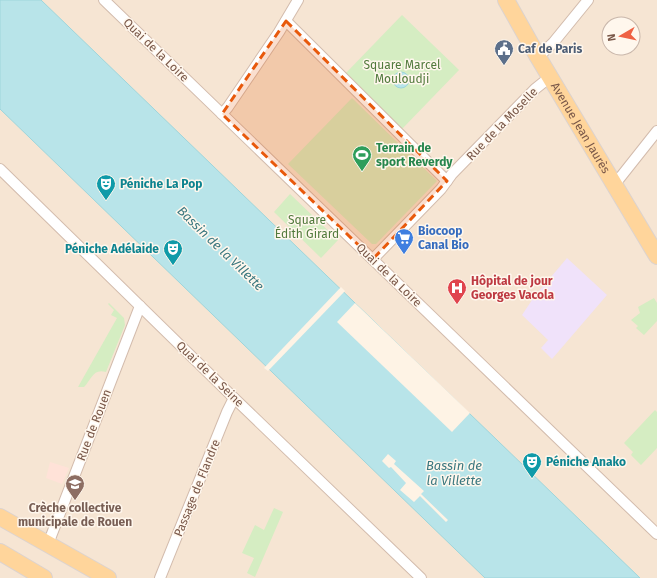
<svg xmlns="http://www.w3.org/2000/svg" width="657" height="578" font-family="'Fira Sans',sans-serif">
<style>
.residential{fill:#f6e5d3;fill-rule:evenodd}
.commercial{fill:#ffe2d8}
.education{fill:#f0e2fa}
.green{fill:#d5edc2}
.water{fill:#b8e4e9;stroke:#9dd5db}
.pier{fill:#fef3e5}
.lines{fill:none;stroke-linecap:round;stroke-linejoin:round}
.street-casing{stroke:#d3bcad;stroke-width:12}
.primary-casing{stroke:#dcd3cf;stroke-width:18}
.street{stroke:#fff;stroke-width:10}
.primary{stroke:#ffd59b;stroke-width:16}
.marked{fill:#e8590c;fill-opacity:0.2;stroke:#e8590c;stroke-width:3;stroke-dasharray:8 5;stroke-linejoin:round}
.labels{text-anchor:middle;stroke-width:3;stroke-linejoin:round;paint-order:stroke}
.service-label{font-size:12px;font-weight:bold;fill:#4e5e75;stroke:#fff7ed;text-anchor:start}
.street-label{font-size:12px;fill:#795748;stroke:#fff7ed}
.park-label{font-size:12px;fill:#517a3c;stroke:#fff7ed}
.leisure-label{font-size:12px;font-weight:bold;fill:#27864d;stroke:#fff7ed;text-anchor:start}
.culture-label{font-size:12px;font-weight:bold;fill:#0d838f;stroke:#fff7ed;text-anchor:start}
.shop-label{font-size:12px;font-weight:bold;fill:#366cbe;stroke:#fff7ed;text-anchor:start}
.health-label{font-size:12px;font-weight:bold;fill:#be3a42;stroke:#fff7ed;text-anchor:start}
.education-label{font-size:12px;font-weight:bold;fill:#785e54;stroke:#fff7ed}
.water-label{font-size:13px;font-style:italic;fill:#3a777f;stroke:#fff7ed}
</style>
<rect width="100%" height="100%" fill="#fef3e5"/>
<path class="residential" d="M0 0H657V578H0ZM609 24H633V48H609Z"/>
<polygon class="commercial" points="50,462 69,468 62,484 46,478"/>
<polygon class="education" points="567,258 607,295 552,359 541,348 548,340 522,315 534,297"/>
<g class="green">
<polygon points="402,15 459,70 402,129 345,74"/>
<polygon points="352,98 437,181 376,244 372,244 288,164"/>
<polygon points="290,194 338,240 321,258 274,212"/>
<polygon points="654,298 657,303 657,321 644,335 636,328 638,326 631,320 640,313 638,307"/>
<path d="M109 303 124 318 125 325 106 372C93 368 91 380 84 387H78L117 318 111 315 114 310 108 304Z"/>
<polygon points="655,410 657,412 657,448 641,465 631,455 633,452 624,443"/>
<polygon points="274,508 283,512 255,577 247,573 254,558 242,553 255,525 264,530"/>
</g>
<g class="water">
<polygon points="0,0 41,0 640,578 485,578 0,109"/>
<circle cx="401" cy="80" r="8"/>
</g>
<g class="pier">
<polygon points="341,287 345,291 268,371 264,368"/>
<polygon points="355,303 470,413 452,432 337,322"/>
<polygon points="388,454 396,461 394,464 424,491 421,494 448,520 446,522 420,496 414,502 400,490 406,483 391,467 389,468 382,461"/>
</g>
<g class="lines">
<defs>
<g id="street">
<polyline points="104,0 657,534"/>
<polyline points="286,21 447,181"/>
<polyline points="538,57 553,43 588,0"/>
<polyline points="222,114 228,107 279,32 298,0"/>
<polyline points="0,169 234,398 421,578"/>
<polyline points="615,184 657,131"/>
<polyline points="373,259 441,189 452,174 535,89 550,77"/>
<polyline points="48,544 140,306"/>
<polyline points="160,578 227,412 234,398"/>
</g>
<g id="primary">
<path id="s1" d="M506 0 538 57 657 256"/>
<polyline points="0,517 108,578"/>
<polyline points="0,552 44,578"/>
</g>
</defs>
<use href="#street" class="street-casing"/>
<use href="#primary" class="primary-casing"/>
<use href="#street" class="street"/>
<use href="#primary" class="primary"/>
</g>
<path class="marked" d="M286 21 447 181 373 259 222 114Z"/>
<defs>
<symbol id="civic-pin" viewBox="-11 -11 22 30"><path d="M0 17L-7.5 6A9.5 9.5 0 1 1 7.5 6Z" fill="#5c6f8a" stroke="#fff7ed"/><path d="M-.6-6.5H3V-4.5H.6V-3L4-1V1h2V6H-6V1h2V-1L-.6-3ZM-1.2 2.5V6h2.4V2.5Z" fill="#fff"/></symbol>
<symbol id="stadium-pin" viewBox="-11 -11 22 30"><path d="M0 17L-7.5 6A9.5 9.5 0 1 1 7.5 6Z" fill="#2e9e5b" stroke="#fff7ed"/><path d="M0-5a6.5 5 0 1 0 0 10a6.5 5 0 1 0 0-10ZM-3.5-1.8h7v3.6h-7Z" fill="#fff"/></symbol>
<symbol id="theatre-pin" viewBox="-11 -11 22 30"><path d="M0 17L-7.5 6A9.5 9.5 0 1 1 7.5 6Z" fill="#0f9aa8" stroke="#fff7ed"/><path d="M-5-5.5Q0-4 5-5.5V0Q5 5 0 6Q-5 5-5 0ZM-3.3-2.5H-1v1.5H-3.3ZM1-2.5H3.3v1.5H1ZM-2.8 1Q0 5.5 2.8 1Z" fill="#fff"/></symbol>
<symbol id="supermarket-pin" viewBox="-11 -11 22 30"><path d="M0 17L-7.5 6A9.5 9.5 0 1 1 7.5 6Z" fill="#3f7fe0" stroke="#fff7ed"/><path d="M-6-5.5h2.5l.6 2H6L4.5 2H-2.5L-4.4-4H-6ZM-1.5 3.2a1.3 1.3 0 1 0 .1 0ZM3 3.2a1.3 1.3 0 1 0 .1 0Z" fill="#fff"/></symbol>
<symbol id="hospital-pin" viewBox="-11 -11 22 30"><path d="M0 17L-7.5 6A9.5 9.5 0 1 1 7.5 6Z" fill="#e0444e" stroke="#fff7ed"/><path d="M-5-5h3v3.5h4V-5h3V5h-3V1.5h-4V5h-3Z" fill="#fff"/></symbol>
<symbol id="school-pin" viewBox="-11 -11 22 30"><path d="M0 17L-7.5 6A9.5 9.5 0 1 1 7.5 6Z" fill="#8d6e63" stroke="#fff7ed"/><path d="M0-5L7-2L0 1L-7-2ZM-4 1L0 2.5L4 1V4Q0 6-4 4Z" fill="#fff"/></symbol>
</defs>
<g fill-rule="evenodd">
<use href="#civic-pin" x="493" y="38" width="22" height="30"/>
<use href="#stadium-pin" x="351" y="144" width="22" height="30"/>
<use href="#theatre-pin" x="95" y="173" width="22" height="30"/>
<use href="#supermarket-pin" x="393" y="227" width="22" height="30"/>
<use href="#theatre-pin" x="162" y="238" width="22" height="30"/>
<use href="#hospital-pin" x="446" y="277" width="22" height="30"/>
<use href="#theatre-pin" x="521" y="451" width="22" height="30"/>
<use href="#school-pin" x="64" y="473" width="22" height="30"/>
</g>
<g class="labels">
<g class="service-label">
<text x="518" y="53">Caf de Paris</text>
</g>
<g class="street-label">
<text transform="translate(156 50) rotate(44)" y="4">Quai de la Loire</text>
<text transform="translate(502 124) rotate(-46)" y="4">Rue de la Moselle</text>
<text dy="4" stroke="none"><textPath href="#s1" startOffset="148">Avenue Jean Jaurès</textPath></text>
<text transform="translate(389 275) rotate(44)" y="4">Quai de la Loire</text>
<text transform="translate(210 374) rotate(44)" y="4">Quai de la Seine</text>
<text transform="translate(94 425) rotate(-69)" y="4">Rue de Rouen</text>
<text transform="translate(197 488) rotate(-68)" y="4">Passage de Flandre</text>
</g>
<g class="park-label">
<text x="402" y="69">Square Marcel<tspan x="402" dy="14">Mouloudji</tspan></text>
<text x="307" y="224">Square<tspan x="307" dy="14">Édith Girard</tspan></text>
</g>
<g class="leisure-label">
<text x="376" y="152">Terrain de<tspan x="376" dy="14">sport Reverdy</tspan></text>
</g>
<g class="culture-label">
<text x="120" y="188">Péniche La Pop</text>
<text x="159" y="253" text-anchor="end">Péniche Adélaide</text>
<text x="546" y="466">Péniche Anako</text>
</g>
<g class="shop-label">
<text x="418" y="235">Biocoop<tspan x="418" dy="14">Canal Bio</tspan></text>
</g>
<g class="health-label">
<text x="471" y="285">Hôpital de jour<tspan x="471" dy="14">Georges Vacola</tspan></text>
</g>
<g class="education-label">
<text x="75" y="512">Crèche collective<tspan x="75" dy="14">municipale de Rouen</tspan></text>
</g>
<g class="water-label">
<text transform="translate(221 248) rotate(44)" y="5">Bassin de la Villette</text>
<text x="454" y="470">Bassin de<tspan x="454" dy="15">la Villette</tspan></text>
</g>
</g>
<g transform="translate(621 36) rotate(261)"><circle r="19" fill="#fff7ed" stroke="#c9b7ab"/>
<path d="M0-3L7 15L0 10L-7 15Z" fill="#ef6143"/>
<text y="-6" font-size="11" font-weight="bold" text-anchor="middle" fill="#795748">N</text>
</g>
</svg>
